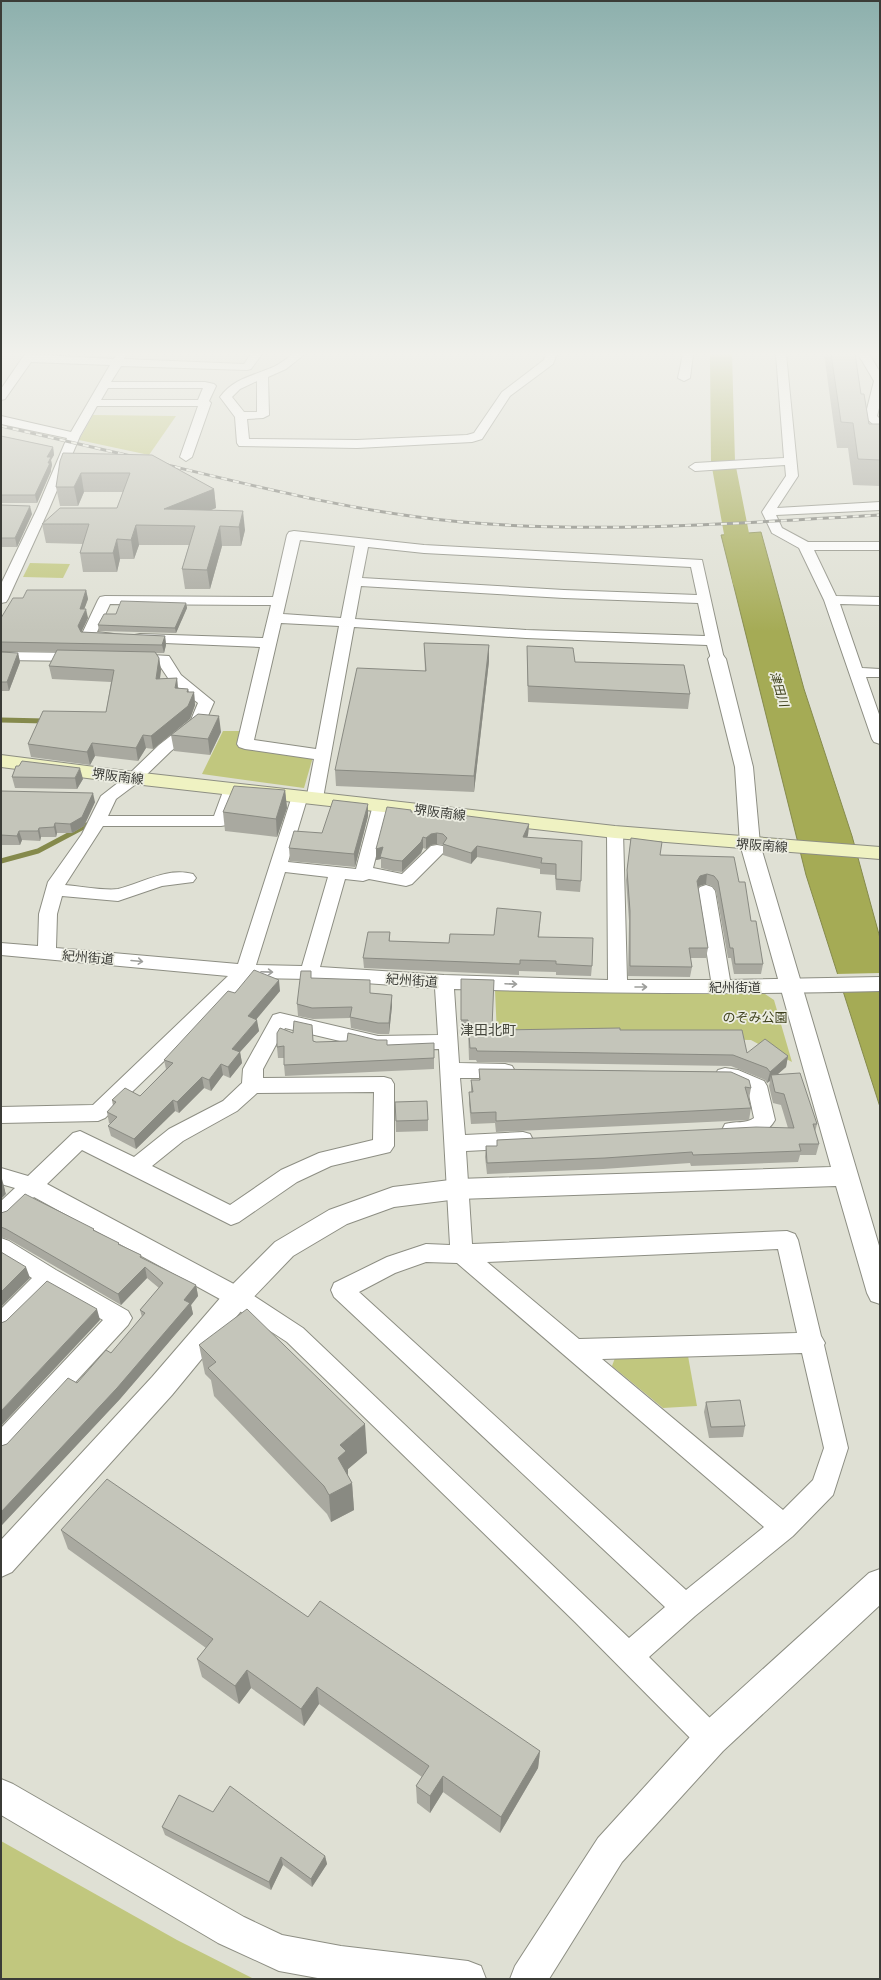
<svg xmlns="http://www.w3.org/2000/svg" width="881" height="1980" font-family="'Work Sans','Noto Sans JP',sans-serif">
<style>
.green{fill:#c1c77e}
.water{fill:#a5ab55;stroke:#858a4c}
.pier{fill:#dfe0d4}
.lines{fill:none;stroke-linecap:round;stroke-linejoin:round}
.stream{stroke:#858a4c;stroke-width:5}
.river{fill:#a5ab55;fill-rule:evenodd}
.minor-casing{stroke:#8d8e83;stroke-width:2}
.tertiary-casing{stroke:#8d8e83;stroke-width:2}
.secondary-casing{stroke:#8d8e83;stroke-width:2}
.minor{fill:#fff;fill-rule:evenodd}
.tertiary{fill:#fff;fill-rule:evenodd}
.secondary{fill:#eff2c2;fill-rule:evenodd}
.rail-casing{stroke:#7d7e76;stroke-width:3}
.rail{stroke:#ecede2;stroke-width:2;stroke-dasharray:6;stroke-linecap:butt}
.wall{fill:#a9a9a0}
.shaded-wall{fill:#898a82}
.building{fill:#c4c5ba;stroke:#898a82}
.oneway{stroke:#9d9e9b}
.labels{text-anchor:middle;stroke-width:3.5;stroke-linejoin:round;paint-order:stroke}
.far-water-label{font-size:12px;font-style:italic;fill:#3b3d18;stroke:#ecede2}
.street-label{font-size:13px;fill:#3b3c37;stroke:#ecede2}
.park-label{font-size:13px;fill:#3e411c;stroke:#ecede2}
.neighbourhood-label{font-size:14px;fill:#46473d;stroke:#ecede2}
</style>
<rect width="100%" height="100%" fill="#dfe0d4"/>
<g class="green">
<polygon points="93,415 176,416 149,455 79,440"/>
<polygon points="30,563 70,564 63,578 23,577"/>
<polygon points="223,731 243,731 241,747 313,757 304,788 202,774"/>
<polygon points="495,990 765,994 774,1000 792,1062 751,1040 497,1035"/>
<polygon points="688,1356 697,1406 663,1408 612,1366 615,1358"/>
<polygon points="1,1841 177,1940 254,1979 1,1979"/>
</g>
<polygon class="water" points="761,532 804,689 852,836 880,938 880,1107 806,875 721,535"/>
<polygon class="pier" points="880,973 880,991 841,991 836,974"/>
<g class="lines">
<g class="stream">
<polyline points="1,720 45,721"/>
<polyline points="1,861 38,851 91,823"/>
</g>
<polygon class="river" points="710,354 732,354 735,462 759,584 755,590 746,592 737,590 733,584 711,462"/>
<defs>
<g id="minor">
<path d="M25 354 114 359 116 354H127L124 359 244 364 251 354H262L251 369 247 370 121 366 111 382H205L214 384 216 386 209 401 211 403 192 457 186 461 180 457 198 406H97L80 436 49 509 8 599 6 602 1 603V584L37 509 67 438 1 424V416L71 432 110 365 31 362 5 399 1 400V389ZM108 388H203L198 400H101Z"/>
<path d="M293 354H305L286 369 268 377 269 415 263 418 247 419 249 439 357 440 467 435 474 433 502 392 544 360 546 354H557L553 364 510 396 482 439 472 442 357 448 239 446 237 443 235 417 220 397C233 379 252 376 271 368 279 365 286 359 293 354ZM257 381V412H244L232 397 240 389Z"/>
<polygon points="683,354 693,354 690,378 684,381 678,378"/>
<polygon points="776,354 786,354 798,476 777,508 880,502 880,510 776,515 782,528 808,542 880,542 880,550 814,550 836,596 880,597 880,605 840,604 862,668 880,669 880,677 866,677 880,717 880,744 874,742 872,739 824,600 799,548 772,533 762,512 786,476 785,465 695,471 689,467 695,463 784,458"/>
<polygon points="858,354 869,354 880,372 880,404 877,416 880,419 880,429 876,427 865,417 874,381"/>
<path d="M294 531 424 545 702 560 724 659 722 662H712L707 645 526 638 354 627 323 798 321 802 315 803 309 802 307 799 288 862 356 869 373 805 375 801 381 800 387 801 389 805 373 868 402 874 431 846 437 845 443 846 446 850 412 884 406 886 369 879 363 881 345 879 320 967 444 975 608 980 607 832 609 828 615 827 621 828 623 832 627 980H711L697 891 700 887 706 885 712 887 715 891 730 980 880 977V991C738 995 596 993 454 989L459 1063 505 1064 512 1066 515 1071 512 1076 505 1078H460L465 1135 523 1132 530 1134 533 1140 530 1146 523 1148 466 1151 472 1244 787 1231 795 1234 798 1240 821 1336 825 1343 824 1345 848 1448 833 1495 793 1536 695 1616 649 1657 721 1729 725 1739 721 1749 711 1753 701 1749 575 1622 287 1342 229 1304 34 1197 9 1221 1 1224V1201L15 1188 1 1184V1168L28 1176 73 1133 80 1131 134 1157 169 1129 223 1101 242 1083 243 1069 273 1015 280 1013 378 1036 438 1035 435 988 309 979 250 978 105 1118 98 1121 1 1123V1107L93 1105 228 976 1 955V943L38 946 39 914 48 882 82 834 101 796 128 775 159 745 191 720 198 703 170 681 158 663 129 661 127 658 129 655 134 654 169 656 181 675 214 702 204 725 171 751 140 781 116 799 108 816H214L225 786 231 784 237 786 239 789 227 825 221 826H103L65 885C78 886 106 891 118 889 143 883 166 867 193 874L196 878 193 882 162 886 118 901 62 896 57 914 56 948 238 964 292 796 294 792 300 791 307 795 314 759 245 749 239 747 237 744 260 647 140 642 135 641 133 638 135 635 140 634 263 638 271 605 110 604 97 632 114 634 116 637 114 640 109 641 83 639 81 636 98 600 100 597 105 596 273 597 287 535 289 532ZM300 540 355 546 341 618 283 614ZM368 547 424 553 691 567 697 595 564 590 362 578ZM361 586 564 598 698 603 705 636 526 630 355 619ZM281 623 339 626 316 749 254 740ZM285 872 328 877 302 966 256 965ZM285 1028 378 1050 439 1049 450 1245 426 1244 387 1257 334 1283 331 1290 334 1297 665 1607 629 1638 303 1328 245 1290 47 1184 82 1150 231 1225 239 1222 297 1182 331 1166 390 1152 394 1146V1084L391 1079 384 1077 263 1078V1069ZM374 1092 373 1140 319 1153 281 1170 230 1205 152 1166 183 1141 237 1111 257 1093ZM778 1249 797 1333 579 1339 487 1262ZM426 1262 457 1263 764 1527 686 1590 359 1292 395 1273ZM802 1353 824 1448 813 1480 783 1510 602 1359Z"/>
<polygon points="1,652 80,653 85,654 87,657 85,660 80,661 1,660"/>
<path d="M725 1068 738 1070 764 1081 767 1086 775 1120C765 1138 743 1141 725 1136L722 1130 725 1124C734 1121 747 1124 754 1118L748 1090 729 1082 718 1080 715 1075 718 1070Z"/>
<polygon points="1,1238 9,1241 56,1270 128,1311 132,1318 128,1325 10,1453 1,1456 1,1428 103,1320 50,1290 9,1331 1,1334 1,1309 32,1278 1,1259"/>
</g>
<g id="tertiary">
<polygon points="717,654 723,655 726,659 753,767 760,844 880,1249 880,1304 871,1301 867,1293 836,1186 458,1199 394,1207 347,1224 293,1256 246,1305 172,1395 12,1572 1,1577 1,1540 152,1377 228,1289 275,1242 329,1210 393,1187 458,1179 831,1167 740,844 735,767 708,659 711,655"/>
<polygon points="880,1569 880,1605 723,1751 622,1862 549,1979 510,1979 515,1966 598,1838 699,1727 869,1573"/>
<polygon points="1,1779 13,1784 244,1917 282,1935 341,1946 468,1961 481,1966 486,1979 323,1979 279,1971 218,1943 1,1815"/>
</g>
<polygon id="secondary" points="1,755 134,772 615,826 880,847 880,859 615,838 134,784 1,767"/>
</defs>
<use href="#minor" class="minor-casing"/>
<use href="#tertiary" class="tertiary-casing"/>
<use href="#secondary" class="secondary-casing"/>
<use href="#minor" class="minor"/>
<use href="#tertiary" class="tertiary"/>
<use href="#secondary" class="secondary"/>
<defs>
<g id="rail">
<polyline points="1,426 135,457"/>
<path d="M163 464C262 488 361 513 462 522 602 534 741 523 880 515"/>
</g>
</defs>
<use href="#rail" class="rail-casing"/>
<use href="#rail" class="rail"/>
</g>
<g class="wall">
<polygon points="824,354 855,354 861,394 869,424 880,426 880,486 853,485 848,448 837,448"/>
<polygon points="1,436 53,447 54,455 51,460 52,465 51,469 51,471 37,503 1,503"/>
<polygon points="63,453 214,489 216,508 210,510 245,530 241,546 222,546 210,589 185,589 182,569 189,545 139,545 134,559 120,559 117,572 83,572 80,553 83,544 46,543 42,524 117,508 123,492 84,492 78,506 60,506 56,487"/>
<polygon points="1,505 32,514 17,547 1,547"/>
<polygon points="86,590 88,599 84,609 88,618 81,632 165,636 166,645 164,653 156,653 159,658 161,670 160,679 177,678 178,688 188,689 189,692 194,692 195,705 190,719 153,749 146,748 138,761 95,756 90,765 31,757 28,744 106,712 111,682 52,679 49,666 57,652 1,651 1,618 23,598"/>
<polygon points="186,603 187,608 176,633 99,631 98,625 116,614"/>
<polygon points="424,643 489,645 489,661 474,792 336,786 335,770 425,671"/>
<polygon points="527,646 575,662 690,694 688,709 528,702 527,662"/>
<polygon points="1,652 18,653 20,662 9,691 2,691 1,694"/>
<polygon points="221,732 210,755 174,751 171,735"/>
<polygon points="16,766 83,779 77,789 15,788 12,777"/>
<polygon points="285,790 287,808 277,837 225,831 223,812"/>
<polygon points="1,791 95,802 84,826 72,833 57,833 56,837 41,837 40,841 22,840 20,845 1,845"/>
<polygon points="411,810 412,812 529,824 528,835 527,838 581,881 580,892 556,890 555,875 540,874 540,869 477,857 471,864 443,855 443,845 437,844 431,845 426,849 423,848 421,853 402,872 393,871 381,868 381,859 376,860 376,849"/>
<polygon points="368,816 355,867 290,861 289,848 322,833"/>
<polygon points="631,838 660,855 739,882 751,921 763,964 761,974 734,974 731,958 728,958 716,891 712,886 706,884 699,886 698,887 708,948 706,958 690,958 692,967 690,977 628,976 629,921 626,880"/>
<polygon points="541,912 539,937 592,966 591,976 556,975 556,972 519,971 519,975 364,968 363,958 390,932 390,941 449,943 494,935"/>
<polygon points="311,978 370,993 392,995 392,1006 389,1034 378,1034 351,1028 350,1018 313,1019 298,1016 297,1004"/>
<polygon points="461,979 492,1027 501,1030 620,1030 747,1053 788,1056 786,1067 778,1074 817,1124 815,1132 819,1144 816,1155 800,1155 798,1162 691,1166 690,1163 603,1169 487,1174 485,1157 486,1146 497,1146 497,1140 788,1128 781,1105 773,1103 769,1086 770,1081 767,1083 765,1080 731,1066 477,1062 476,1060 469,1060 468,1031 461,1031"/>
<polygon points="280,991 256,1019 259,1031 240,1052 242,1063 230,1078 223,1075 211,1091 204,1088 179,1113 175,1111 136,1149 111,1136 108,1126 110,1123 109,1123 107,1112 113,1106 112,1100 140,1096 166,1069 164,1060 235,993"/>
<polygon points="293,1033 316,1042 387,1045 434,1058 434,1069 285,1076 284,1065 284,1058 278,1058 277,1047"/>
<polygon points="479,1069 731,1072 751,1088 749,1099 751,1108 749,1120 496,1132 495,1123 471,1124 469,1104 469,1092 471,1092 471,1080 479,1080"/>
<polygon points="395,1102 428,1120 428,1131 396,1132"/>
<polygon points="1,1213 95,1231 120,1245 141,1255 142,1258 196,1285 198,1296 191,1305 193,1314 120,1399 1,1526 1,1446 7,1444 111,1353 142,1317 140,1310 159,1288 147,1278 121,1305 10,1240 1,1237"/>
<polygon points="199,1345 367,1453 348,1469 348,1476 352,1483 354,1510 331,1522 327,1514 214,1396 211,1380 205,1374"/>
<polygon points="706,1402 745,1426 743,1437 709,1438 704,1412"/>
<polygon points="61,1530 308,1617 540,1751 538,1768 500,1833 443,1792 430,1813 417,1803 416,1786 422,1777 319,1704 304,1726 251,1688 239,1704 202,1677 197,1659 206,1648 68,1549"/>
<polygon points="162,1827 325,1856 327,1864 312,1887 283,1865 271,1890 165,1835"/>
</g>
<g class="shaded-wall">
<polygon points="53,447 54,455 51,460 52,465 51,469 51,471 37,503 35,495 47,457"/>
<polygon points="81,473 84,492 78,506 74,487"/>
<polygon points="214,489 216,508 173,526 164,509"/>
<polygon points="30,506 32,514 17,547 15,538"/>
<polygon points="243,511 245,530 241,546 239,527"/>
<polygon points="136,525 139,545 134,559 131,540"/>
<polygon points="220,526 222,546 210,589 207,570"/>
<polygon points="117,539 120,559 117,572 113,553"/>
<polygon points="86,590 88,599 81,618 80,609"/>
<polygon points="186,603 187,608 176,633 175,628"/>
<polygon points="86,609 88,618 80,635 78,626"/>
<polygon points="165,636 166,645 164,653 162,645"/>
<polygon points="489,645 489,661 474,792 474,776"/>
<polygon points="18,653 20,662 9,691 7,682"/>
<polygon points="159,658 161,670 158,692 156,679"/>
<polygon points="177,678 178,691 175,688"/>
<polygon points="188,689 190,701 194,692 195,705 190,719 153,749 151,736 187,692"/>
<polygon points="219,716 221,732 210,755 208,739"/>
<polygon points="143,735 146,748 138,761 136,748"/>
<polygon points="92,743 95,756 90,765 87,752"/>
<polygon points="80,768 83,779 77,789 75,778"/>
<polygon points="285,790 287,808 277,837 276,819"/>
<polygon points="93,793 95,802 84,826 72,833 70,824"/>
<polygon points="368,804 368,816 355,867 354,854"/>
<polygon points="55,823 57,833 56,837 54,827"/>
<polygon points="529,824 528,835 523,848 523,837"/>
<polygon points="39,828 41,837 40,841 38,831"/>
<polygon points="19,831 22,840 20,845 17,836"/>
<polygon points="437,833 437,844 431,845 426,849 426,838 431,834"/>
<polygon points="423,837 423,848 421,853 402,872 402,861"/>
<polygon points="477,846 477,857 471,864 471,853"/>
<polygon points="383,847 381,859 376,860 376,849"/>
<polygon points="707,874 706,884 699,886 696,891 697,881 700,876"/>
<polygon points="279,980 280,991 250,1027 248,1016"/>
<polygon points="392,995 392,1006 389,1034 389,1023"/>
<polygon points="257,1020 259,1031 240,1052 242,1063 230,1078 228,1067 232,1049"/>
<polygon points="788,1056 786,1067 772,1079 771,1075 770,1081 767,1083 770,1072"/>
<polygon points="221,1064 223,1075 211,1091 209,1080"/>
<polygon points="202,1077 204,1088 179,1113 177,1102"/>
<polygon points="173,1100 175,1111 136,1149 134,1139"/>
<polygon points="2,1179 5,1190 5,1191 6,1194 1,1199 1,1181"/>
<polygon points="26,1267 30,1278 1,1307 1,1292"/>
<polygon points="145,1267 147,1278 121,1305 118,1294"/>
<polygon points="196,1285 198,1296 191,1305 193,1314 120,1399 1,1526 1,1512"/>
<polygon points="97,1309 100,1320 1,1426 1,1411"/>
<polygon points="365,1424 367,1453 348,1469 348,1478 338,1458 340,1445"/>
<polygon points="352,1483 354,1510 331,1522 329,1495"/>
<polygon points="247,1670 251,1688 239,1704 235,1686"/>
<polygon points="317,1687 319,1704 304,1726 301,1709"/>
<polygon points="540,1751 538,1768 500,1833 501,1817"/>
<polygon points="443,1776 443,1792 430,1813 430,1796"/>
<polygon points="325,1856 327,1864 312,1887 311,1879"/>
<polygon points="281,1857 283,1865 271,1890 269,1882"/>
</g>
<g class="building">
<polygon points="831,354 855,354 861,394 864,394 869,424 880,424 880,460 858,459 853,423 841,422"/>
<polygon points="1,436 53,447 47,457 51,457 48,463 50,463 35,495 1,495"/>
<polygon points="63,453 152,455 214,489 164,509 243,511 239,527 220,526 207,570 182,569 195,526 136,525 131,540 117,539 113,553 80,553 89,524 42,524 60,508 117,508 130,473 81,473 74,487 56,487 60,461"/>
<polygon points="1,505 30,506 15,538 1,538"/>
<polygon points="27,590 86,590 80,609 86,609 78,626 81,632 165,636 162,645 1,642 1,618 13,598 23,598"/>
<polygon points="121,601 186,603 175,628 98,625 104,614 116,614"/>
<polygon points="424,643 489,645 474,776 335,770 357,668 426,671"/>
<polygon points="527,646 573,648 575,662 684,665 690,694 528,686"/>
<polygon points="57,650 155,652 159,658 156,679 177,678 175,688 188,689 187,692 194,692 188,706 151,736 143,735 136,748 92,743 87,752 28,744 43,711 106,712 114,670 49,666"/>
<polygon points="1,652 18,653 7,682 1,682"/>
<polygon points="198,714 219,716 208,739 171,735"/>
<polygon points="22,761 80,768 75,778 12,777 16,766 19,766"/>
<polygon points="234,786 285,790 276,819 223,812"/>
<polygon points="1,791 93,793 82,817 70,824 55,823 54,827 39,828 38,831 19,831 17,836 1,835"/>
<polygon points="333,800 368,804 354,854 289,848 294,831 322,833"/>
<polygon points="387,807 411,810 411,812 460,815 529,824 523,837 582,841 581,881 556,879 556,864 541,863 542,858 477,846 471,853 443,844 447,838 443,834 437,833 431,834 426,838 423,837 421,842 402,861 393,860 380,857 383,847 376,849"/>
<polygon points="631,838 662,842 660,855 734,857 739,882 745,882 751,921 756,921 763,964 735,964 733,948 730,948 718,881 714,876 707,874 700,876 697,881 708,948 689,948 692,967 630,966 630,911 627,870"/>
<polygon points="497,908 541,912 538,937 593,938 592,966 556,964 556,961 520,960 520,964 363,958 368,932 390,932 389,941 449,943 450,934 494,935"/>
<polygon points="254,970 279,980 248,1016 257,1020 232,1049 240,1052 228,1067 221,1064 209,1080 202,1077 177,1102 173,1100 134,1139 108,1126 117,1117 107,1112 116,1102 112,1100 125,1088 140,1096 173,1063 164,1060 202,1019 228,991 235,993"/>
<polygon points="301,971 311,971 311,978 370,980 370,993 392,995 389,1023 378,1023 350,1017 352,1007 312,1008 297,1004"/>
<polygon points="461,979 494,980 492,1027 501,1027 501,1030 620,1028 620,1030 742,1030 747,1053 765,1039 788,1056 770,1072 767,1068 733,1055 477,1051 476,1048 470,1048 468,1020 461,1020"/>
<polygon points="294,1021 312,1025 313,1041 316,1042 347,1041 348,1033 377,1040 387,1040 387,1045 434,1043 434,1058 284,1065 284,1046 277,1047 277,1033 280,1028 293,1033"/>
<polygon points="479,1069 731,1072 749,1080 751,1088 745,1087 751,1108 496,1121 496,1112 471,1113 469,1092 473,1092 471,1080 480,1080"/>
<polygon points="800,1073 817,1124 813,1124 819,1144 799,1144 801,1151 693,1155 692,1152 605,1158 487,1163 486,1146 497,1146 497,1140 756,1127 794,1128 784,1094 775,1092 771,1075"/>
<polygon points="427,1101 428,1120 396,1121 395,1102"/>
<polygon points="25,1194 94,1229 93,1230 119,1243 118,1244 141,1255 140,1257 196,1285 184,1300 190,1303 117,1388 1,1512 1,1446 7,1444 68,1378 77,1383 106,1350 111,1353 145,1313 140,1310 163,1283 145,1267 118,1294 6,1229 1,1227 1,1213 7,1211"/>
<polygon points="1,1252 26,1267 1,1292"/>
<polygon points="47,1281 97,1309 1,1411 1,1323 6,1321"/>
<polygon points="247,1309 365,1424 340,1445 346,1451 338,1458 352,1483 329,1495 324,1486 208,1368 216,1362 199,1345"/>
<polygon points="740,1400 745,1426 711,1427 706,1402"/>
<polygon points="107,1479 308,1617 320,1601 540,1751 501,1817 443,1776 430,1796 416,1786 429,1766 317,1687 301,1709 247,1670 235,1686 197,1659 213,1639 61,1530"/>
<polygon points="230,1786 325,1856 311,1879 281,1857 269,1882 162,1827 179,1795 213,1812"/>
</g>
<defs><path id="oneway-shaft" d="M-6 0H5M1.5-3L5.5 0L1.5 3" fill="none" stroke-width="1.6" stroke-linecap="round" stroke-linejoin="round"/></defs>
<g class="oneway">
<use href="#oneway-shaft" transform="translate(137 961) rotate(5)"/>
<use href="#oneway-shaft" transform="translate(267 972) rotate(2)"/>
<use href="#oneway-shaft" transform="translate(511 984) rotate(2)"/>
<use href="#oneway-shaft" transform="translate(641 987)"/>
</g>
<linearGradient id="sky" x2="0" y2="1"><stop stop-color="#8db0ad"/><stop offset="0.56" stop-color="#f1f1ec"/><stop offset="1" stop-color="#f1f1ec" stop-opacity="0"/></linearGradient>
<rect width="881" height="632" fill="url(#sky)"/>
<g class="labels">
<g class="far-water-label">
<text transform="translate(779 689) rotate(73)" y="4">津田川</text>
</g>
<g class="street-label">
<text transform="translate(118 776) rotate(7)" y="5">堺阪南線</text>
<text transform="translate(440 812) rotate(7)" y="5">堺阪南線</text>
<text transform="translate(762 845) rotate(4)" y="5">堺阪南線</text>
<text transform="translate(88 957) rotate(5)" y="5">紀州街道</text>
<text transform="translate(412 980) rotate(4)" y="5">紀州街道</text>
<text x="735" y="992">紀州街道</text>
</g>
<g class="park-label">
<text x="755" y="1022">のぞみ公園</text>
</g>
<g class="neighbourhood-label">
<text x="488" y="1035">津田北町</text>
</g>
</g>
<rect width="881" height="1980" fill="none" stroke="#3b3c37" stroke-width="4"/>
</svg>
